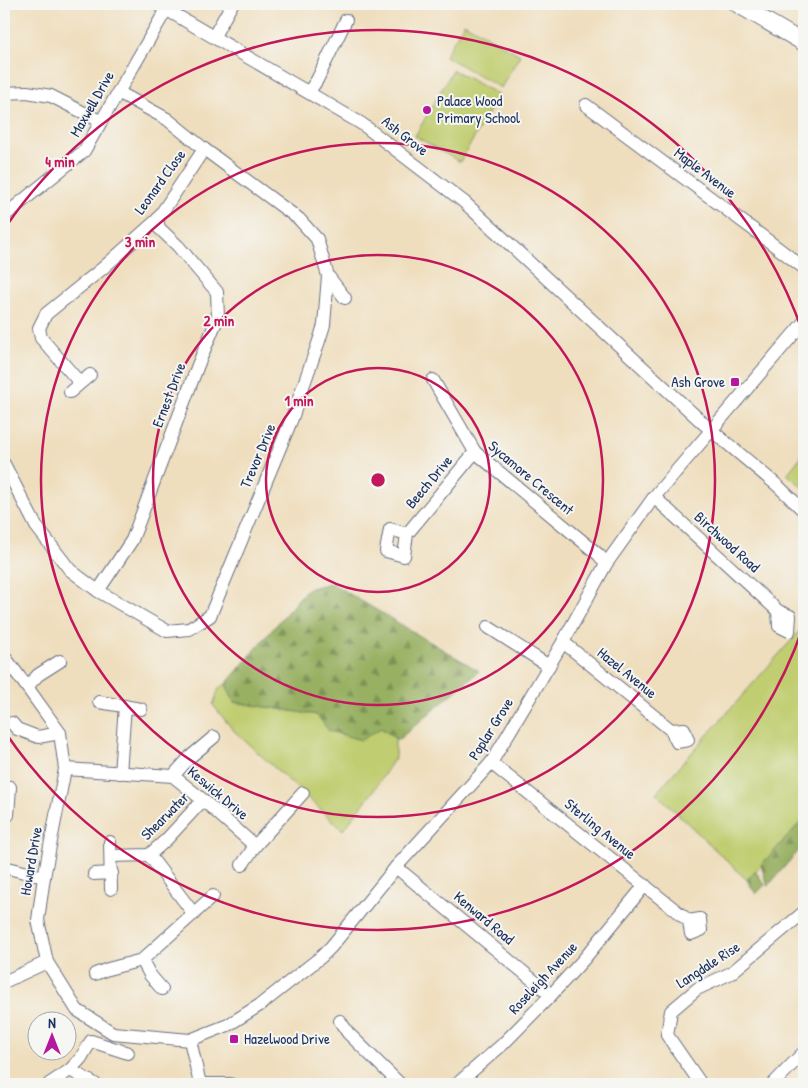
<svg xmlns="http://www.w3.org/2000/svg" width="808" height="1088" font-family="'Patrick Hand',sans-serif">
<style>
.green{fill:#c0cd6f;stroke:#6e7e66}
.forest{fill:url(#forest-firs);stroke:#5a7060}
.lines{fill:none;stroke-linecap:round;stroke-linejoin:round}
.minor-casing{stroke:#656c7f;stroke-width:14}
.major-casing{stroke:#656c7f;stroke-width:18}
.minor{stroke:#fff;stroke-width:12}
.major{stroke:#fff;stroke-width:16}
.ring{fill:none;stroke:#c2185b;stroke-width:2.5}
.poi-dot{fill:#b5179e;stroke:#f6f6f2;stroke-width:2}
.labels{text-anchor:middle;stroke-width:4;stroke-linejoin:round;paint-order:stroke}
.poi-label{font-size:15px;fill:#1b2f5e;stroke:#f6f6f2;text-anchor:start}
.street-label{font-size:15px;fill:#1b2f5e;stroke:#f6f6f2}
.centre{fill:#c2185b;stroke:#f6f6f2;stroke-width:2.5}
.ring-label{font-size:15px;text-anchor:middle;font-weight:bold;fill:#c2185b;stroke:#f6f6f2;stroke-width:4;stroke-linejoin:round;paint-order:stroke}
</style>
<defs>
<pattern id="forest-firs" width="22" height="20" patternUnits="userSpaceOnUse" patternTransform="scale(1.25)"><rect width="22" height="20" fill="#98b062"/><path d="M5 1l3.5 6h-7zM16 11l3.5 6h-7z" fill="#7b9054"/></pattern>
</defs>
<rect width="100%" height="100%" fill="#f6f6f2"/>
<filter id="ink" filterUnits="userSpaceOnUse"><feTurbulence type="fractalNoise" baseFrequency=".02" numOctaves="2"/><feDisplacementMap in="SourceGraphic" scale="10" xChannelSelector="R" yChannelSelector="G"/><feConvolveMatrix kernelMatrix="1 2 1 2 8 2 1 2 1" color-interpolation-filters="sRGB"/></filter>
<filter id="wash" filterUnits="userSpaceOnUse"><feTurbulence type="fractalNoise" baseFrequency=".0096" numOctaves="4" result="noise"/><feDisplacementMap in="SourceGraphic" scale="20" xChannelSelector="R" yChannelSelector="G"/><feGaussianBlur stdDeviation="1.12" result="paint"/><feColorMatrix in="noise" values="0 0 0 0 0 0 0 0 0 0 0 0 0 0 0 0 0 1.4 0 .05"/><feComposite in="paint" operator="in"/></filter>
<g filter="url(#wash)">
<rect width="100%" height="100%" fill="#efdebd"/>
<g class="green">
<polygon points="464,23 520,55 501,88 445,56"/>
<polygon points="453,70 499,95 460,162 415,136"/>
<polygon points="804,453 804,488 787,474"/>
<polygon points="804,626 804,819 747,880 656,793"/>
<polygon points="226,684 234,702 317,715 381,728 395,738 395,758 372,793 343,830 233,730 213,705 219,688"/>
</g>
<g class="forest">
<polygon points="331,583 479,671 398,740 381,728 361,740 329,731 317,715 234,702 226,684 307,589"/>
<polygon points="804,819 804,844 768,886 761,865"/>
<polygon points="755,871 765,885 756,894 747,880"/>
</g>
</g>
<g filter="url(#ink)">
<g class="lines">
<defs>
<g id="minor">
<polyline points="157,4 362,124 464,202 704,424 778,486 804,511"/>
<polyline points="214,36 232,4"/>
<polyline points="309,92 317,80 346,20"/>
<polyline points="4,93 27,92 51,96 100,121"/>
<polyline points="586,105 762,236 804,268"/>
<polyline points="4,216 84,151 166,10"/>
<polyline points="328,276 345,298"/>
<polyline points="433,380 475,452 599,555 606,564"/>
<polyline points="80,383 41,338 39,328 46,314 103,268 157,220 204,149"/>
<polyline points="70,392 90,375"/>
<polyline points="4,464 36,526 70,570 98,591 167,631 189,629 210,616 291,421 319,341 324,325 328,276 317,239 299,219 204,149 167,119 118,92"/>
<polyline points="654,497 778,611 790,616 789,631 779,626 778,611"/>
<polyline points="407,534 390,529 386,551 404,556 407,534 475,452"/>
<polyline points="98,591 132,540 198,365 218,317 217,292 178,246 159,228 157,220"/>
<polyline points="488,627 549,666"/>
<polyline points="563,642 671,730 677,742 688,740 684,729 671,730"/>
<polyline points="4,656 27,687 60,733 65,769 44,877 38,920 47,962 77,1010 113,1033 190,1040 228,1025 260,1005 321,957 331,947 396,867 491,763 563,642 606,564 654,497 804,322"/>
<polyline points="27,687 38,675 60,661"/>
<polyline points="99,702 141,709"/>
<polyline points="12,723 17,729 38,737 60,733"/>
<polyline points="491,763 689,921 691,934 701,930 700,919 689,921"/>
<polyline points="65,769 173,776 203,800 255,846"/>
<polyline points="120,773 125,706"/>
<polyline points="173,776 190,757 214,737"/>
<polyline points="8,815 10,787"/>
<polyline points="110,842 111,889"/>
<polyline points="149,855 194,914"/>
<polyline points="111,856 149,855 166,840 203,800"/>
<polyline points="242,865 255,846 303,793"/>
<polyline points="4,867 44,877"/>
<polyline points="396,867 551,995"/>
<polyline points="94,874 112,873"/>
<polyline points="142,960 150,975 162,989"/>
<polyline points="95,974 108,969 142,960 213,896"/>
<polyline points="4,982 47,962"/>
<polyline points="340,1021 348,1033 400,1084"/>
<polyline points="190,1040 200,1084"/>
<polyline points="70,1070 95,1084"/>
<polyline points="49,1084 70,1070 81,1058 91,1041 128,1053"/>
<polyline points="201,1084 230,1084"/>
<polyline points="457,1084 503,1044 551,995 584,959 645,885"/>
<polyline points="701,1084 667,1035 671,1011 697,989 731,973 804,912"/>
<polyline points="773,1084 804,1052"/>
</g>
<polyline id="major" points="737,4 804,43"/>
</defs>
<use href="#minor" class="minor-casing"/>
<use href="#major" class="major-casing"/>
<use href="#minor" class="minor"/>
<use href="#major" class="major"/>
</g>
</g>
<g class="ring">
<circle cx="378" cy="480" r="112"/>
<circle cx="378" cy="480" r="225"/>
<circle cx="378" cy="480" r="337"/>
<path d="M803 627A450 450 0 0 1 5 732M5 228A450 450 0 0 1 803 333"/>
</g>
<g class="poi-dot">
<circle cx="427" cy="110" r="5"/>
<rect x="730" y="377" width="10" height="10" rx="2.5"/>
<rect x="229" y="1034" width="10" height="10" rx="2.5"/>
</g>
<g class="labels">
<g class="poi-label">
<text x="437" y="106">Palace Wood<tspan x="437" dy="17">Primary School</tspan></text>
<text x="725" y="387" text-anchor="end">Ash Grove</text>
<text x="244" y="1044">Hazelwood Drive</text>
</g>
<g class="street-label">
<text transform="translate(92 104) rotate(-60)" y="5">Maxwell Drive</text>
<text transform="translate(405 136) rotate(38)" y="5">Ash Grove</text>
<text transform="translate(705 173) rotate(37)" y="5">Maple Avenue</text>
<text transform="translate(160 182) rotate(-54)" y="5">Leonard Close</text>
<text transform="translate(169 395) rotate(-69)" y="5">Ernest Drive</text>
<text transform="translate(258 456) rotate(-67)" y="5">Trevor Drive</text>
<text transform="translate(531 478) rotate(40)" y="5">Sycamore Crescent</text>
<text transform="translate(429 482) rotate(-50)" y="5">Beech Drive</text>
<text transform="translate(727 542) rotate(42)" y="5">Birchwood Road</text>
<text transform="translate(627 673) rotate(39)" y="5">Hazel Avenue</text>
<text transform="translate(491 729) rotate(-58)" y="5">Poplar Grove</text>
<text transform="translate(218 793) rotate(40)" y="5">Keswick Drive</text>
<text transform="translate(165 816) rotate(-45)" y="5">Shearwater</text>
<text transform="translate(600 829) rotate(39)" y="5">Sterling Avenue</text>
<text transform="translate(31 861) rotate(-80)" y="5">Howard Drive</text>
<text transform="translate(484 918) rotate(40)" y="5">Kenward Road</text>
<text transform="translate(708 965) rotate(-33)" y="5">Langdale Rise</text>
<text transform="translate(543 978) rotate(-47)" y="5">Roseleigh Avenue</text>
</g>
</g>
<circle cx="378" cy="480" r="8" class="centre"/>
<g class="ring-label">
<text x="60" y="167">4 min</text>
<text x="140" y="247">3 min</text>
<text x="219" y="326">2 min</text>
<text x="299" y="406">1 min</text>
</g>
<rect width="808" height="1088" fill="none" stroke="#f6f6f2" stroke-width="20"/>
<g transform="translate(52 1036)"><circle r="24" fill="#f6f6f2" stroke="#9ea6b7"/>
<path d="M0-4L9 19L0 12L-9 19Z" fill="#b5179e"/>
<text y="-8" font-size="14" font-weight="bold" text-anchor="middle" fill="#1b2f5e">N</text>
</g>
</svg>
